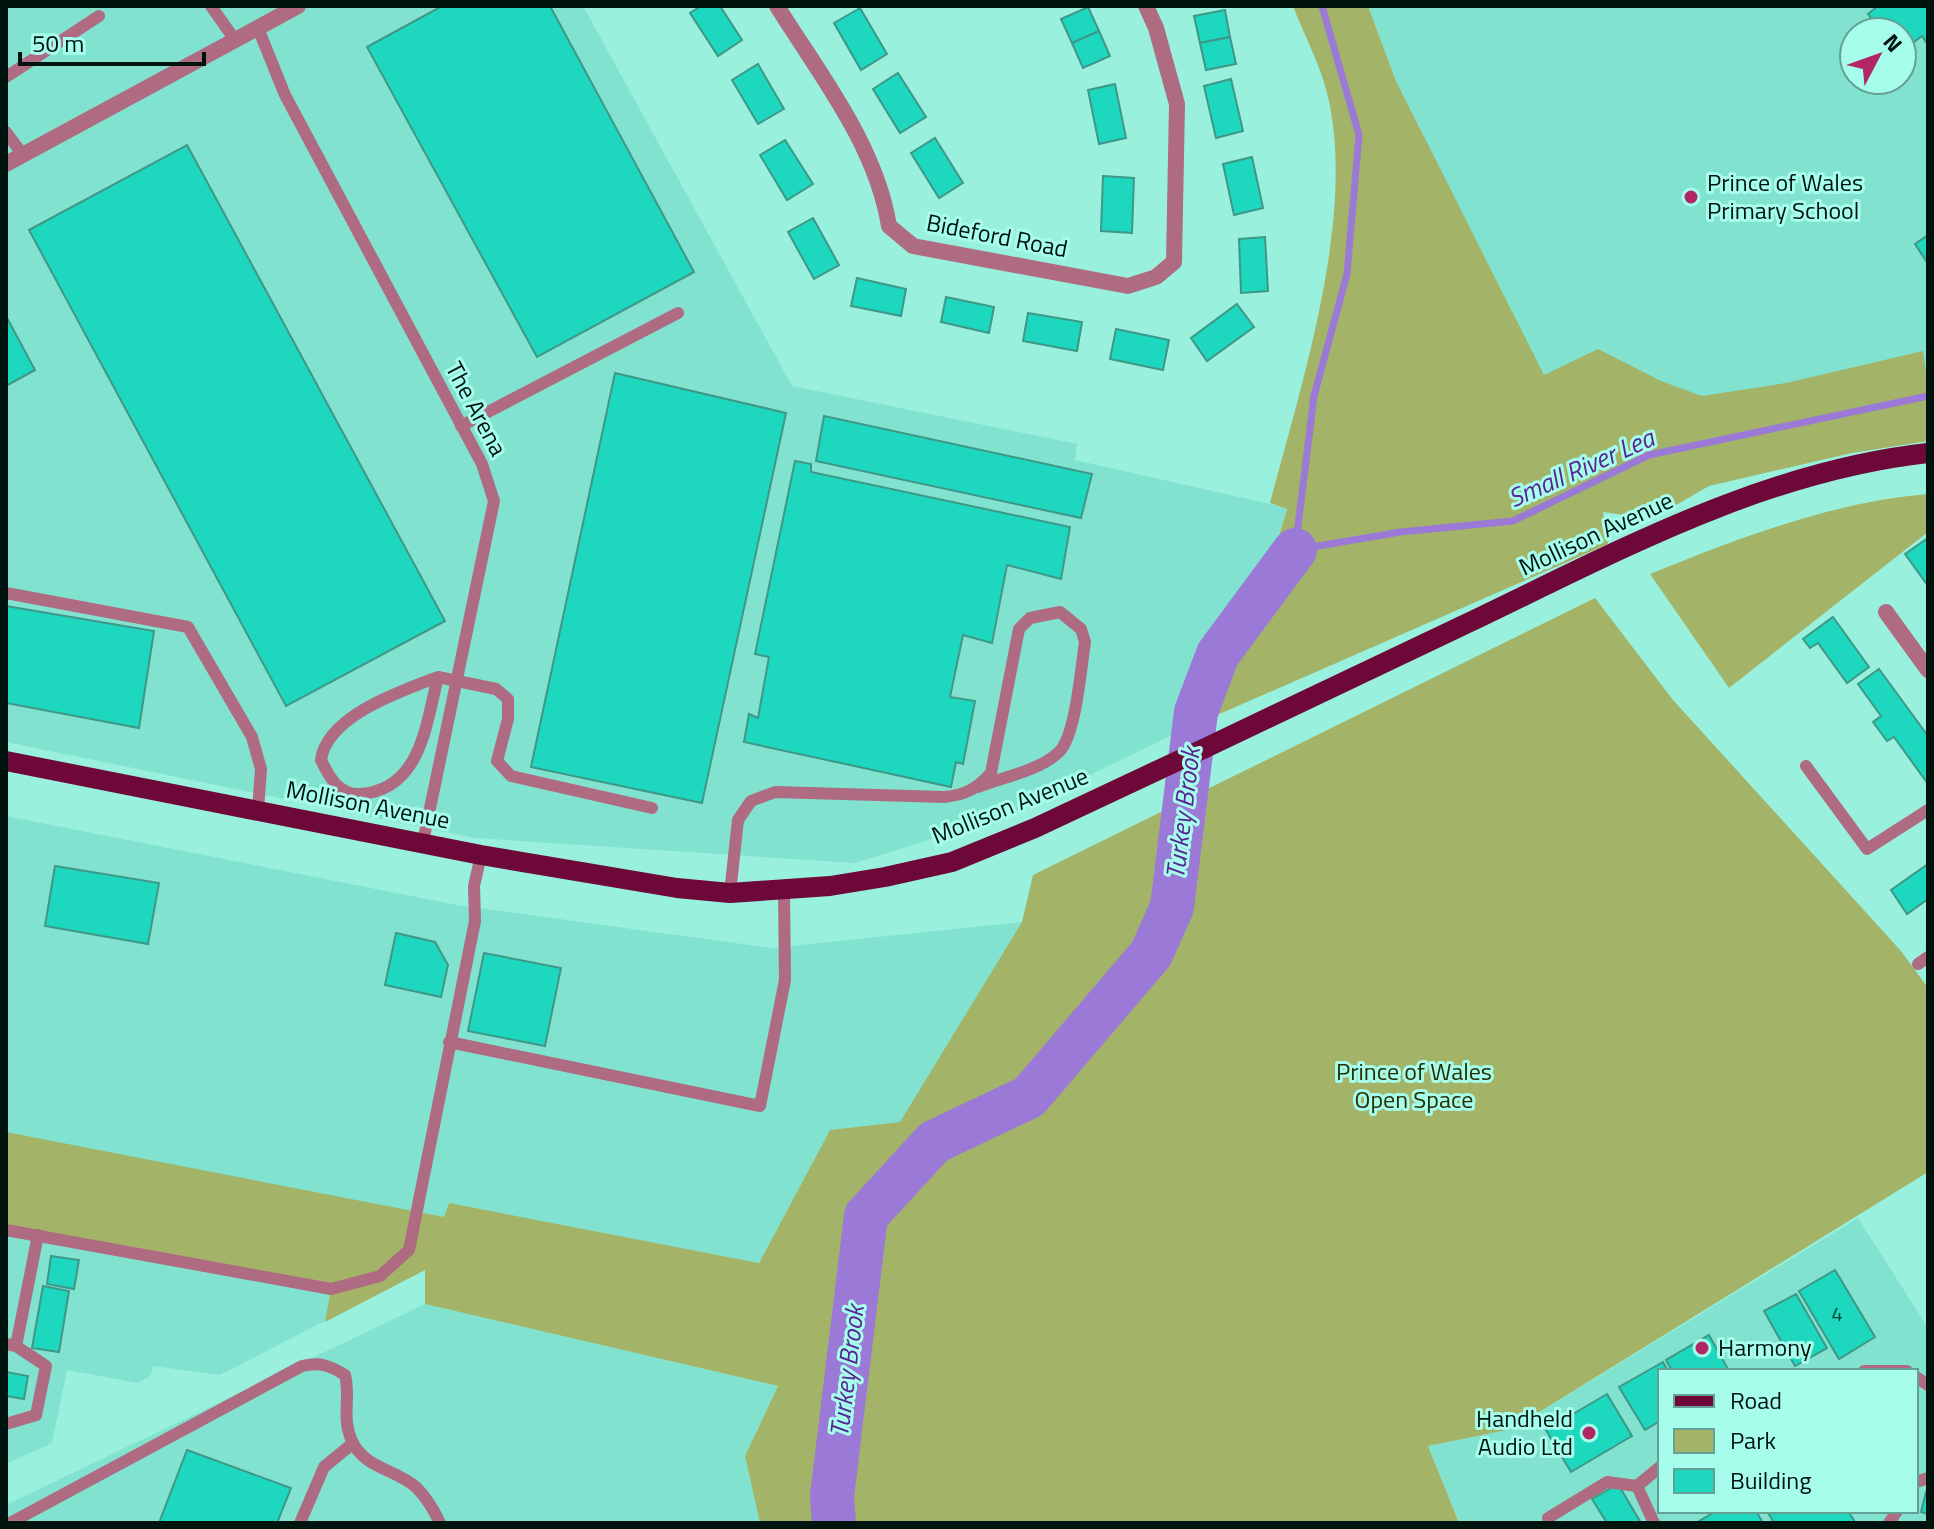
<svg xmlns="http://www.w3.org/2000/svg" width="1934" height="1529" font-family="'Titillium Web',sans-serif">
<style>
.built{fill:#81e2cf;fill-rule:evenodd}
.green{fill:#a3b468}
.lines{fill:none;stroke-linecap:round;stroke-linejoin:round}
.stream{stroke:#9b79d7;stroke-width:7}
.river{stroke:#9b79d7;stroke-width:44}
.building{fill:#1dd8be;stroke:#3f9787;stroke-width:2}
.service{stroke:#af6b81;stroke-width:12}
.minor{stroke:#af6b81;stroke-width:16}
.tertiary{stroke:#af6b81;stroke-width:16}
.primary{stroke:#6e0839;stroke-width:20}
.poi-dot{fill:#b12663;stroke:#a6fdeb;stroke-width:3}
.labels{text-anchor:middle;stroke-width:6;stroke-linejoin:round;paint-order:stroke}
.number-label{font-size:20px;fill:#07453b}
.poi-label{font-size:24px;fill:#00140f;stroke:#a6fdeb;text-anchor:start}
.street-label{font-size:24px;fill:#00140f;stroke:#a6fdeb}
.park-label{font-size:24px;fill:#272f00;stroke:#a6fdeb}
.water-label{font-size:26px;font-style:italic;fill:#582594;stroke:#a6fdeb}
</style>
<rect width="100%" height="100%" fill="#99f0dd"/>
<g class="built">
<polygon points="6,6 583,6 792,386 1077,444 1075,460 1287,508 1271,563 1208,649 1184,695 1176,733 1006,816 855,863 475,838 6,742"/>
<path d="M1368 6H1928V386L1593 467 1494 281 1396 81ZM1854 32H1902V80H1854Z"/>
<polygon points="6,816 457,905 771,948 1022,922 900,1123 830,1130 759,1263 449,1204 425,1269 220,1375 153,1366 151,1375 138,1383 67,1370 52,1443 6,1464"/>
<path d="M1858 1218 1928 1328V1523H1459L1428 1446 1512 1429ZM1660 1371H1916V1511H1660Z"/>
<polygon points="425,1304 778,1386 745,1456 760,1523 6,1523 6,1505"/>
</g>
<g class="green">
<path d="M1293 6H1368L1396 81 1544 375 1598 349 1661 381 1702 396 1786 383 1923 351 1928 386V441L1852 453 1709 486 1652 519 1603 512 1608 544 1176 733 1184 695 1208 649 1271 563 1287 509 1270 503C1301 385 1356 218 1328 97 1321 66 1304 35 1293 6Z"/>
<path d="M1928 494V532L1729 688 1650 574C1739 538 1832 502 1928 494Z"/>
<polygon points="1595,598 1673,700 1901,951 1928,988 1928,1172 1512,1429 1428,1446 1459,1523 760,1523 745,1456 778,1386 425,1304 425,1270 325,1322 331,1289 6,1227 6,1132 444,1217 449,1203 759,1263 830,1130 900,1122 1022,922 1033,875"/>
</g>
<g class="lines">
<polyline class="stream" points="1322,6 1359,135 1347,274 1314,396 1295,550 1400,532 1513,521 1649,455 1928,396"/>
<polyline class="river" points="834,1523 832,1496 866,1216 934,1142 1029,1097 1151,954 1172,907 1196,712 1218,654 1295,550"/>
</g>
<g class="building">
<polygon points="442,6 550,6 694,272 537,357 367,47"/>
<polygon points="701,6 720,6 742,40 718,56 690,13"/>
<polygon points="1878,6 1928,6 1928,45 1922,36 1902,51 1902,32 1881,32 1868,14"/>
<polygon points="1088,7 1099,31 1072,43 1061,19"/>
<polygon points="860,8 887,54 861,70 834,23"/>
<polygon points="1225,10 1230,37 1200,43 1194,16"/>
<polygon points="1099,31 1110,56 1083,68 1072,43"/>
<polygon points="1230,37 1236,64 1206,70 1200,43"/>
<polygon points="758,64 784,109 758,124 732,80"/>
<polygon points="898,73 926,117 900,133 873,89"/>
<polygon points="1231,79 1243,131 1216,138 1204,86"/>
<polygon points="1115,84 1126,138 1099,144 1088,90"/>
<polygon points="935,138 963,183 939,198 911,153"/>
<polygon points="785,140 813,184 787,200 760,155"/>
<polygon points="187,145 445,621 286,706 29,230"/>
<polygon points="1252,157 1263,208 1234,215 1223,164"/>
<polygon points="1103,176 1134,178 1132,233 1101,231"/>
<polygon points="813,218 839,265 814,279 788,232"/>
<polygon points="1928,235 1928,264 1915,244"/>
<polygon points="1265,237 1268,291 1241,293 1239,239"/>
<polygon points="857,278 906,289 901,316 851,306"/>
<polygon points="946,297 994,307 989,333 941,322"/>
<polygon points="1237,304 1254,327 1207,361 1191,338"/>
<polygon points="1028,313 1082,322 1077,351 1023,341"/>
<polygon points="6,316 35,370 6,386"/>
<polygon points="1116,329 1169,340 1163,370 1110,359"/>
<polygon points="615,373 786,413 702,803 531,767"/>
<polygon points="824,416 1092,474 1081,518 816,461"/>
<polygon points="795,461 811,464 811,472 1070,527 1061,579 1007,565 992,643 963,635 950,697 975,701 963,764 956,762 951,787 744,742 749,714 758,718 769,657 755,654"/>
<polygon points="1928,538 1928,586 1905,554"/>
<polygon points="6,606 154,631 139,728 6,703"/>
<polygon points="1833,617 1869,667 1847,683 1818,643 1810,648 1803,639"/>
<polygon points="1879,669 1928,736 1928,784 1894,737 1887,741 1873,722 1881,716 1858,684"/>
<polygon points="1928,864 1928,899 1907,914 1891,890"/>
<polygon points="55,866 159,883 148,944 45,926"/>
<polygon points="396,933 435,942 448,965 441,997 385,985"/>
<polygon points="484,953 561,968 545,1046 468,1031"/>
<polygon points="51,1256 79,1260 74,1289 47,1284"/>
<polygon points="1835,1270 1875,1337 1839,1359 1799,1291"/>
<polygon points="43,1286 69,1291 59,1352 32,1348"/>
<polygon points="1796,1294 1827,1348 1795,1366 1764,1311"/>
<polygon points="1709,1335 1729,1371 1672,1371 1666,1360"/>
<polygon points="1663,1362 1668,1371 1660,1371 1660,1421 1645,1430 1619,1387"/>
<polygon points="6,1372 28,1376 24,1399 6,1396"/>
<polygon points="1607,1394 1632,1436 1571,1472 1546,1430"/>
<polygon points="187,1450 291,1488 277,1523 159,1523"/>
<polygon points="1618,1484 1641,1523 1607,1523 1592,1499"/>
<polygon points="1926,1492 1928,1493 1928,1514 1921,1512"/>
<polygon points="1716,1511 1756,1511 1763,1523 1696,1523"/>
<polygon points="1767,1511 1848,1511 1855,1522 1774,1523"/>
</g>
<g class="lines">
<g class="service">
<polyline points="211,6 235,40"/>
<polyline points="258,28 285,95 482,464 494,501 423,842"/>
<polyline points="6,77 99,16"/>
<polyline points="6,132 23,155"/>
<polyline points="461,426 678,313"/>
<polyline points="6,593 188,627 252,737 261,769 258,810"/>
<path d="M438 677C401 691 327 716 321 760 329 777 339 795 360 794 421 790 426 724 438 677L496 689 508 699V719L497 761 511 776 652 808"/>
<polyline points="1806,766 1867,849 1928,810"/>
<path d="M730 893 738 820 751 801 775 792 944 797C965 795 977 789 991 773L1019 629 1030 618 1060 612 1081 629 1085 642C1081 667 1076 735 1059 752 1039 771 1003 777 978 787"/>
<polyline points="1918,964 1928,957"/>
<polyline points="449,1042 760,1106 785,980 784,891"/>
<polyline points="6,1230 331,1289 380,1276 409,1250 475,921 474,886 481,855"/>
<polyline points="6,1344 16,1346 46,1366 36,1415 6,1424"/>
<polyline points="16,1346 38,1235"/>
<polyline points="1864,1371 1907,1371"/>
<polyline points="1916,1377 1928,1385"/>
<polyline points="1916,1482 1928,1478"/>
<polyline points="1548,1518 1607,1482 1637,1486"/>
<path d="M10 1523 302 1366C320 1362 329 1365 345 1375 351 1398 341 1418 352 1441 364 1468 395 1469 416 1487 426 1497 434 1510 440 1523"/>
<polyline points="300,1523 324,1467 352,1444"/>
<polyline points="1654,1523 1637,1486 1660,1467"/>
<polyline points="1889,1523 1897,1511"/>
</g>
<g class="minor">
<path d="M777 6C820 75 876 145 889 226L913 246 1128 286 1156 277 1174 262 1177 104 1156 28 1146 6"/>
<polyline points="1886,612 1928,670"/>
</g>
<polyline class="tertiary" points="6,164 298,6"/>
<path class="primary" d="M6 761 481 855 677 888 730 893 830 886 885 877 952 862 1035 828C1181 760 1327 690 1472 621 1618 551 1764 471 1928 453"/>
</g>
<g class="poi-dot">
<circle cx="1691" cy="197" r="8"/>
<circle cx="1702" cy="1348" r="8"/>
<circle cx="1589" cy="1433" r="8"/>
</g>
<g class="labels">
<g class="number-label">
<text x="1837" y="1321">4</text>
</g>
<g class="poi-label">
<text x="1707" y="191">Prince of Wales<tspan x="1707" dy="28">Primary School</tspan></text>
<text x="1718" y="1356">Harmony</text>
<text x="1573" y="1427" text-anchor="end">Handheld<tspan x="1573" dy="28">Audio Ltd</tspan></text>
</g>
<g class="street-label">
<text transform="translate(997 236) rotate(11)" y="8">Bideford Road</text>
<text transform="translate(476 409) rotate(62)" y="8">The Arena</text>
<text transform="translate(1596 534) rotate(-25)" y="8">Mollison Avenue</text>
<text transform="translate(368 805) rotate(11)" y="8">Mollison Avenue</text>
<text transform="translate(1010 806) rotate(-22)" y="8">Mollison Avenue</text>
</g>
<g class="park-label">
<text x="1414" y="1080">Prince of Wales<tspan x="1414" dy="28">Open Space</tspan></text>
</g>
<g class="water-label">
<text transform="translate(1581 468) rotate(-24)" y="9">Small River Lea</text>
<text transform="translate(1183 813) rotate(-83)" y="9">Turkey Brook</text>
<text transform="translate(847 1371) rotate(-83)" y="9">Turkey Brook</text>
</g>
</g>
<rect width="1934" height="1529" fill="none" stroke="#00140f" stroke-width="16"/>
<rect x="1658" y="1369" width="260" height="144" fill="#a6fdeb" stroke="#64a093" stroke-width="2"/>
<rect x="1674" y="1395" width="40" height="12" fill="#6e0839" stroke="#64a093" stroke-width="2"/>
<text x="1730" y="1409" font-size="24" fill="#00140f">Road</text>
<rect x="1674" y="1429" width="40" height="24" fill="#a3b468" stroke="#64a093" stroke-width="2"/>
<text x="1730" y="1449" font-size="24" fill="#00140f">Park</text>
<rect x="1674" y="1469" width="40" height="24" fill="#1dd8be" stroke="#64a093" stroke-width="2"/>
<text x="1730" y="1489" font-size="24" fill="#00140f">Building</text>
<g transform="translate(1878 56) rotate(49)"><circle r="38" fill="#a6fdeb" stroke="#64a093" stroke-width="2"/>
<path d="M0-6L14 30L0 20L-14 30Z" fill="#b12663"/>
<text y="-12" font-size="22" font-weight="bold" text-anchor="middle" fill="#00140f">N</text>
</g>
<path d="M20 52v12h184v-12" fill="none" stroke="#00140f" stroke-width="4"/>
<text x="32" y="52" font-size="24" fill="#00140f" stroke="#a6fdeb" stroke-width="6" paint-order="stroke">50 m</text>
</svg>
